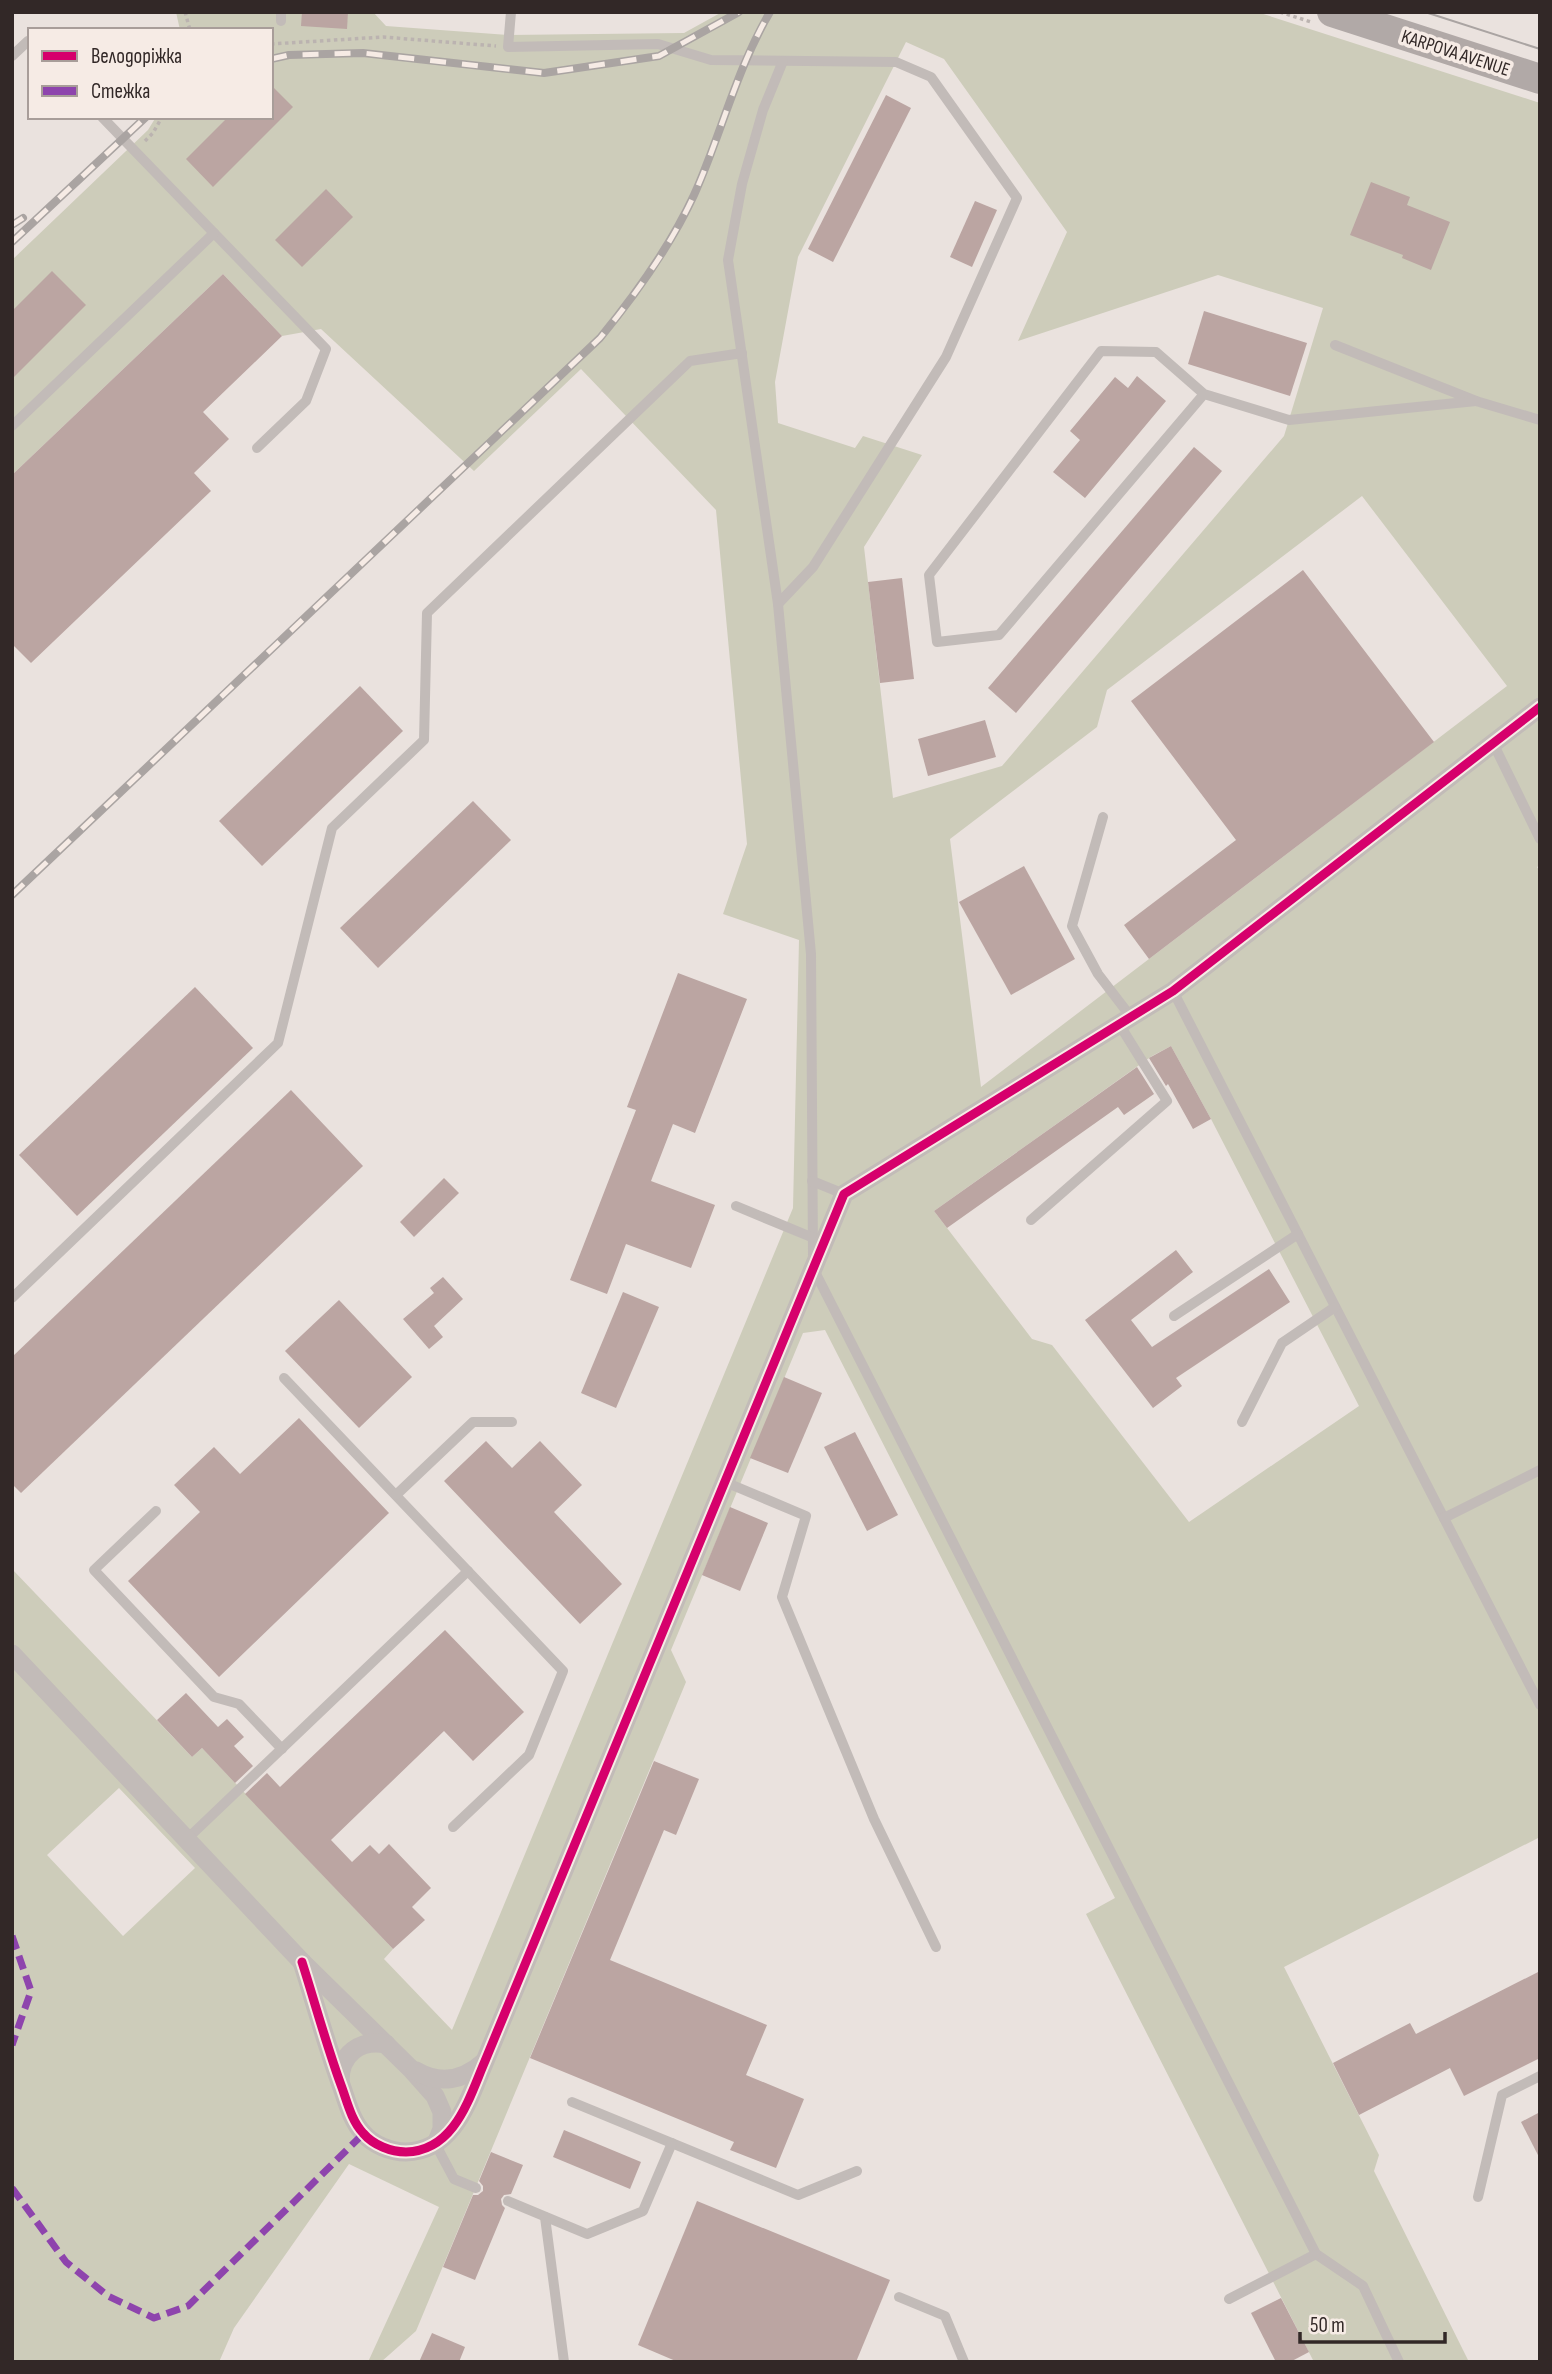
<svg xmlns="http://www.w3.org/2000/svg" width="1552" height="2374" font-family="'Sofia Sans Condensed',sans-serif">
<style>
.green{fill:#cdccba;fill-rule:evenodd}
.building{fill:#bba5a2}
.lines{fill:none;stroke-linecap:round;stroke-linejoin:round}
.path{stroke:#bbb3b0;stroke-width:3.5;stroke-dasharray:3.5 3.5;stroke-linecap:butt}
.lane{stroke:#c2bbb8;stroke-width:10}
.street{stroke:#c2bbb8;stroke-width:19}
.primary{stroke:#b1a9a7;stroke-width:30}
.tram{stroke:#aaa4a2;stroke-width:2}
.rail-casing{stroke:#aaa4a2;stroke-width:8}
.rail{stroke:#f6ebe5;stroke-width:5;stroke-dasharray:16;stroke-linecap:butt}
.quiet{stroke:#8e44ad;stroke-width:7;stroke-dasharray:14 7;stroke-linecap:butt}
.cycleway-casing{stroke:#f6ebe5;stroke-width:13}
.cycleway{stroke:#d6006c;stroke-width:9}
.labels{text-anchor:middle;stroke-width:7;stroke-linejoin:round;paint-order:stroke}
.street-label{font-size:19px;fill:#322827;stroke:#f6ebe5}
</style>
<rect width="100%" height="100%" fill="#eae2de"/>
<path class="green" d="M176 12H373L386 26 508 35 684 33 722 12H1257L1540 103V865L1537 867 1540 872V1837L1284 1967 1379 2155 1374 2171 1469 2362H1314L1086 1914 1115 1898 825 1330 803 1333 671 1650 686 1682 416 2331 381 2362H368L439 2207 349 2164 234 2328 219 2362H12V1569L192 1757 202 1748 393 1949 384 1959 452 2030 793 1208 799 940 723 914 747 844 716 510 581 369 474 471 321 329 282 336 223 274 12 475V260L148 130 156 117H271V30H180ZM906 42 944 59 1067 232 1018 341 1218 275 1323 308 1284 436 1002 766 893 798 864 547 922 455 863 436 855 448 778 423 775 382 798 257ZM1362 496 1507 686 981 1087 950 839 1097 727 1107 690ZM1171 1046 1211 1119 1359 1406 1189 1522 1052 1345 1032 1339 934 1211 1152 1056ZM119 1788 195 1868 123 1936 47 1855Z"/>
<g class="building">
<polygon points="302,12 348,12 347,29 301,26"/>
<polygon points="271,85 293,107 213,187 186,159 228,117 271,117"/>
<polygon points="886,95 911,108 833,262 808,249"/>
<polygon points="1371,182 1410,197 1407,205 1450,222 1431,270 1402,258 1403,255 1350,235"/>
<polygon points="326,189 353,217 302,267 275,240"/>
<polygon points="975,201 997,210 972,267 950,257"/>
<polygon points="52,271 86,305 12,379 12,311"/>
<polygon points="223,274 282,336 203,412 229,439 194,473 211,491 31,663 12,644 12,475"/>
<polygon points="1204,311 1307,343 1290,396 1188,364"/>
<polygon points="1137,376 1166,401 1085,498 1053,472 1080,440 1070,431 1115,377 1128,388"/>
<polygon points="1194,447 1222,471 1016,713 988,688"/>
<polygon points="1303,570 1434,742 1149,959 1124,925 1236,840 1131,701"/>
<polygon points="902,578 914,679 880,683 868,582"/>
<polygon points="360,686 403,731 262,866 219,821"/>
<polygon points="985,720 996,757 928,776 918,739"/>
<polygon points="473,801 511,840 378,968 340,928"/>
<polygon points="1024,866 1075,959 1011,995 959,902"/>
<polygon points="678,973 747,999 695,1133 673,1124 651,1181 715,1205 691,1268 626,1244 607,1294 570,1280 636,1110 627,1107"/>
<polygon points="195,987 253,1048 77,1216 19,1155"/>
<polygon points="1171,1046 1211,1119 1193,1129 1168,1084 1166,1086 1149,1058"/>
<polygon points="1137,1067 1154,1094 1124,1115 1118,1107 947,1228 934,1211"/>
<polygon points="291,1090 363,1166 21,1493 12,1484 12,1357"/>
<polygon points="444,1178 459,1193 414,1237 400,1222"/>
<polygon points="1176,1250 1193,1272 1131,1320 1152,1347 1269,1269 1290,1302 1176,1378 1182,1386 1153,1408 1085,1320"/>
<polygon points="443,1277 463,1299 434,1326 443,1337 429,1349 403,1319 434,1293 430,1288"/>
<polygon points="623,1292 659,1307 616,1408 581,1393"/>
<polygon points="339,1300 412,1377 359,1428 285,1351"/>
<polygon points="784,1377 822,1393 788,1473 750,1458"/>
<polygon points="299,1418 389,1513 219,1677 128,1581 200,1512 174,1485 214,1447 240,1474"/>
<polygon points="855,1432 898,1515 867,1531 824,1447"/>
<polygon points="486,1441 512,1468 540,1441 582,1485 554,1512 622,1584 580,1624 444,1481"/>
<polygon points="730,1507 768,1523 740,1591 702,1575"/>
<polygon points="445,1630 524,1712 473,1761 444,1731 331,1840 352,1862 370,1845 379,1854 389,1844 431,1888 412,1907 425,1920 393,1949 245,1794 267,1773 280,1787"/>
<polygon points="186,1693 218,1727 227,1719 244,1737 234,1746 253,1766 235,1783 202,1748 192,1757 157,1720"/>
<polygon points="654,1761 699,1779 676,1835 664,1830 610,1960 767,2025 746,2075 804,2099 776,2168 730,2150 734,2142 530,2058"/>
<polygon points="1540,1971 1540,2058 1464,2096 1450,2068 1359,2115 1333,2063 1410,2023 1416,2034"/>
<polygon points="1540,2112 1540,2159 1521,2122"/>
<polygon points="564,2130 641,2162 630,2189 553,2157"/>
<polygon points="491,2152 523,2165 511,2194 504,2195 501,2199 502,2205 505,2208 475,2280 443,2267 473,2195 478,2195 483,2191 483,2186 479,2181"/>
<polygon points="697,2201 890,2280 856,2362 678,2362 638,2345"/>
<polygon points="1281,2298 1309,2352 1290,2362 1276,2362 1251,2313"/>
<polygon points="432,2333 465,2347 459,2362 419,2362"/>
</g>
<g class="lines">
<g class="path">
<polyline points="185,12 190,30"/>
<polyline points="1280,12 1311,22"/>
<polyline points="271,44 383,37 496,46"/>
<polyline points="145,141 153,133 162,117"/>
</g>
<g class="lane">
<polyline points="511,12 508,47 658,44 711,60 896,62 931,77 1017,198 946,357 813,567 778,604"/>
<polyline points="281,21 281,12"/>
<polyline points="12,56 28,41 30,43"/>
<polyline points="783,61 763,110 742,184 728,260 778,604 811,954 813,1255"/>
<polyline points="102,117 326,349 306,401 257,448"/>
<polyline points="1335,345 1476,401 1540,420"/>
<polyline points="1204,394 999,635 937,642 929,575 1101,351 1156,352 1204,394 1289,420 1476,401"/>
<polyline points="12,426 214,233"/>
<polyline points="1493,743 1540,839"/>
<polyline points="1103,817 1072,926 1098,974 1131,1017"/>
<polyline points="1173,991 1540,1705"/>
<polyline points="812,1181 844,1194"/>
<polyline points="736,1206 816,1239"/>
<polyline points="1031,1220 1167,1101 1119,1024"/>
<polyline points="814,1270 1316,2254 1363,2286 1399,2362"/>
<polyline points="12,1298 278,1043 332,828 424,740 427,613 690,361 742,353"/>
<polyline points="1174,1316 1298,1234"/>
<polyline points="284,1378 563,1671 529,1755 453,1827"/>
<polyline points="1242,1422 1282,1343 1335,1307"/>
<polyline points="725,1482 806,1516 782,1597 874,1819 936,1947"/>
<polyline points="396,1495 473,1422 512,1422"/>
<polyline points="156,1511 94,1570 214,1697 239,1704 282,1749"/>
<polyline points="1444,1518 1540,1470"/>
<polyline points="187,1839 468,1571"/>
<polyline points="572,2102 798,2195 857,2171"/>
<polyline points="436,2145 454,2179 476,2188"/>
<polyline points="1478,2197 1502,2095 1540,2076"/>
<polyline points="508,2201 587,2234 643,2211 672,2143"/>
<polyline points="545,2217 564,2362"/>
<polyline points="899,2297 945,2316 964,2362"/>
<polyline points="1229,2299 1316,2254"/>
</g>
<g class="street">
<polyline points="12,1654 302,1962 411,2069 435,2096 442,2112 442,2129 436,2144"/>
<path d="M302 1962C315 2003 326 2044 341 2085 347 2101 351 2120 363 2133 373 2145 391 2152 406 2152 455 2151 469 2098 485 2061L844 1194 1173 991 1540 707"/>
<path d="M416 2071C440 2085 464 2080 484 2062"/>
<path d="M340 2081C340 2054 360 2039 386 2044"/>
</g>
<polyline class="primary" points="1332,12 1540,79"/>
<polyline class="tram" points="1425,12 1540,49"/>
<defs>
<g id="rail">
<polyline points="271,59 289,55 363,53 544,73 659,56 739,12"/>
<polyline points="12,225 23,218"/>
<polyline points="12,242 146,117"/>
<path d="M12 895 600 338C636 294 670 247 694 195 721 135 736 70 770 12"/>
</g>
</defs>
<use href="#rail" class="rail-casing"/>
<use href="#rail" class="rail"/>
<g class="quiet">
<polyline points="12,1936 31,1991 12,2045"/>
<polyline points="12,2188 66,2262 108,2296 154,2318 188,2306 363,2134"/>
</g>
<defs>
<path id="cycleway" d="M302 1962C315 2003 326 2044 341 2085 347 2101 351 2120 363 2133 373 2145 391 2152 406 2152 455 2151 469 2098 485 2061L844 1194 1173 991 1540 707"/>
</defs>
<use href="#cycleway" class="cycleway-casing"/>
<use href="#cycleway" class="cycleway"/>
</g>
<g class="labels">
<g class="street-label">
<text transform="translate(1456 52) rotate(18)" y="7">KARPOVA AVENUE</text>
</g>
</g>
<rect width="1552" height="2374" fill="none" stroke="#322827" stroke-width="28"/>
<rect x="28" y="28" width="245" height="91" fill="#f6ebe5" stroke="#a89d99" stroke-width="2"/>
<rect x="42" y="51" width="35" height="10" fill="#d6006c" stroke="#a89d99" stroke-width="2"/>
<text x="91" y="63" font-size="21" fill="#322827">Велодоріжка</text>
<rect x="42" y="86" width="35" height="10" fill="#8e44ad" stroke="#a89d99" stroke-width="2"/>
<text x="91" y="98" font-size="21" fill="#322827">Стежка</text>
<path d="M1300 2332v10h145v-10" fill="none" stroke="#322827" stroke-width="3.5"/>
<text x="1310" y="2332" font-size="21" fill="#322827" stroke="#f6ebe5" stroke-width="5" paint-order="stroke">50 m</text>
</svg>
